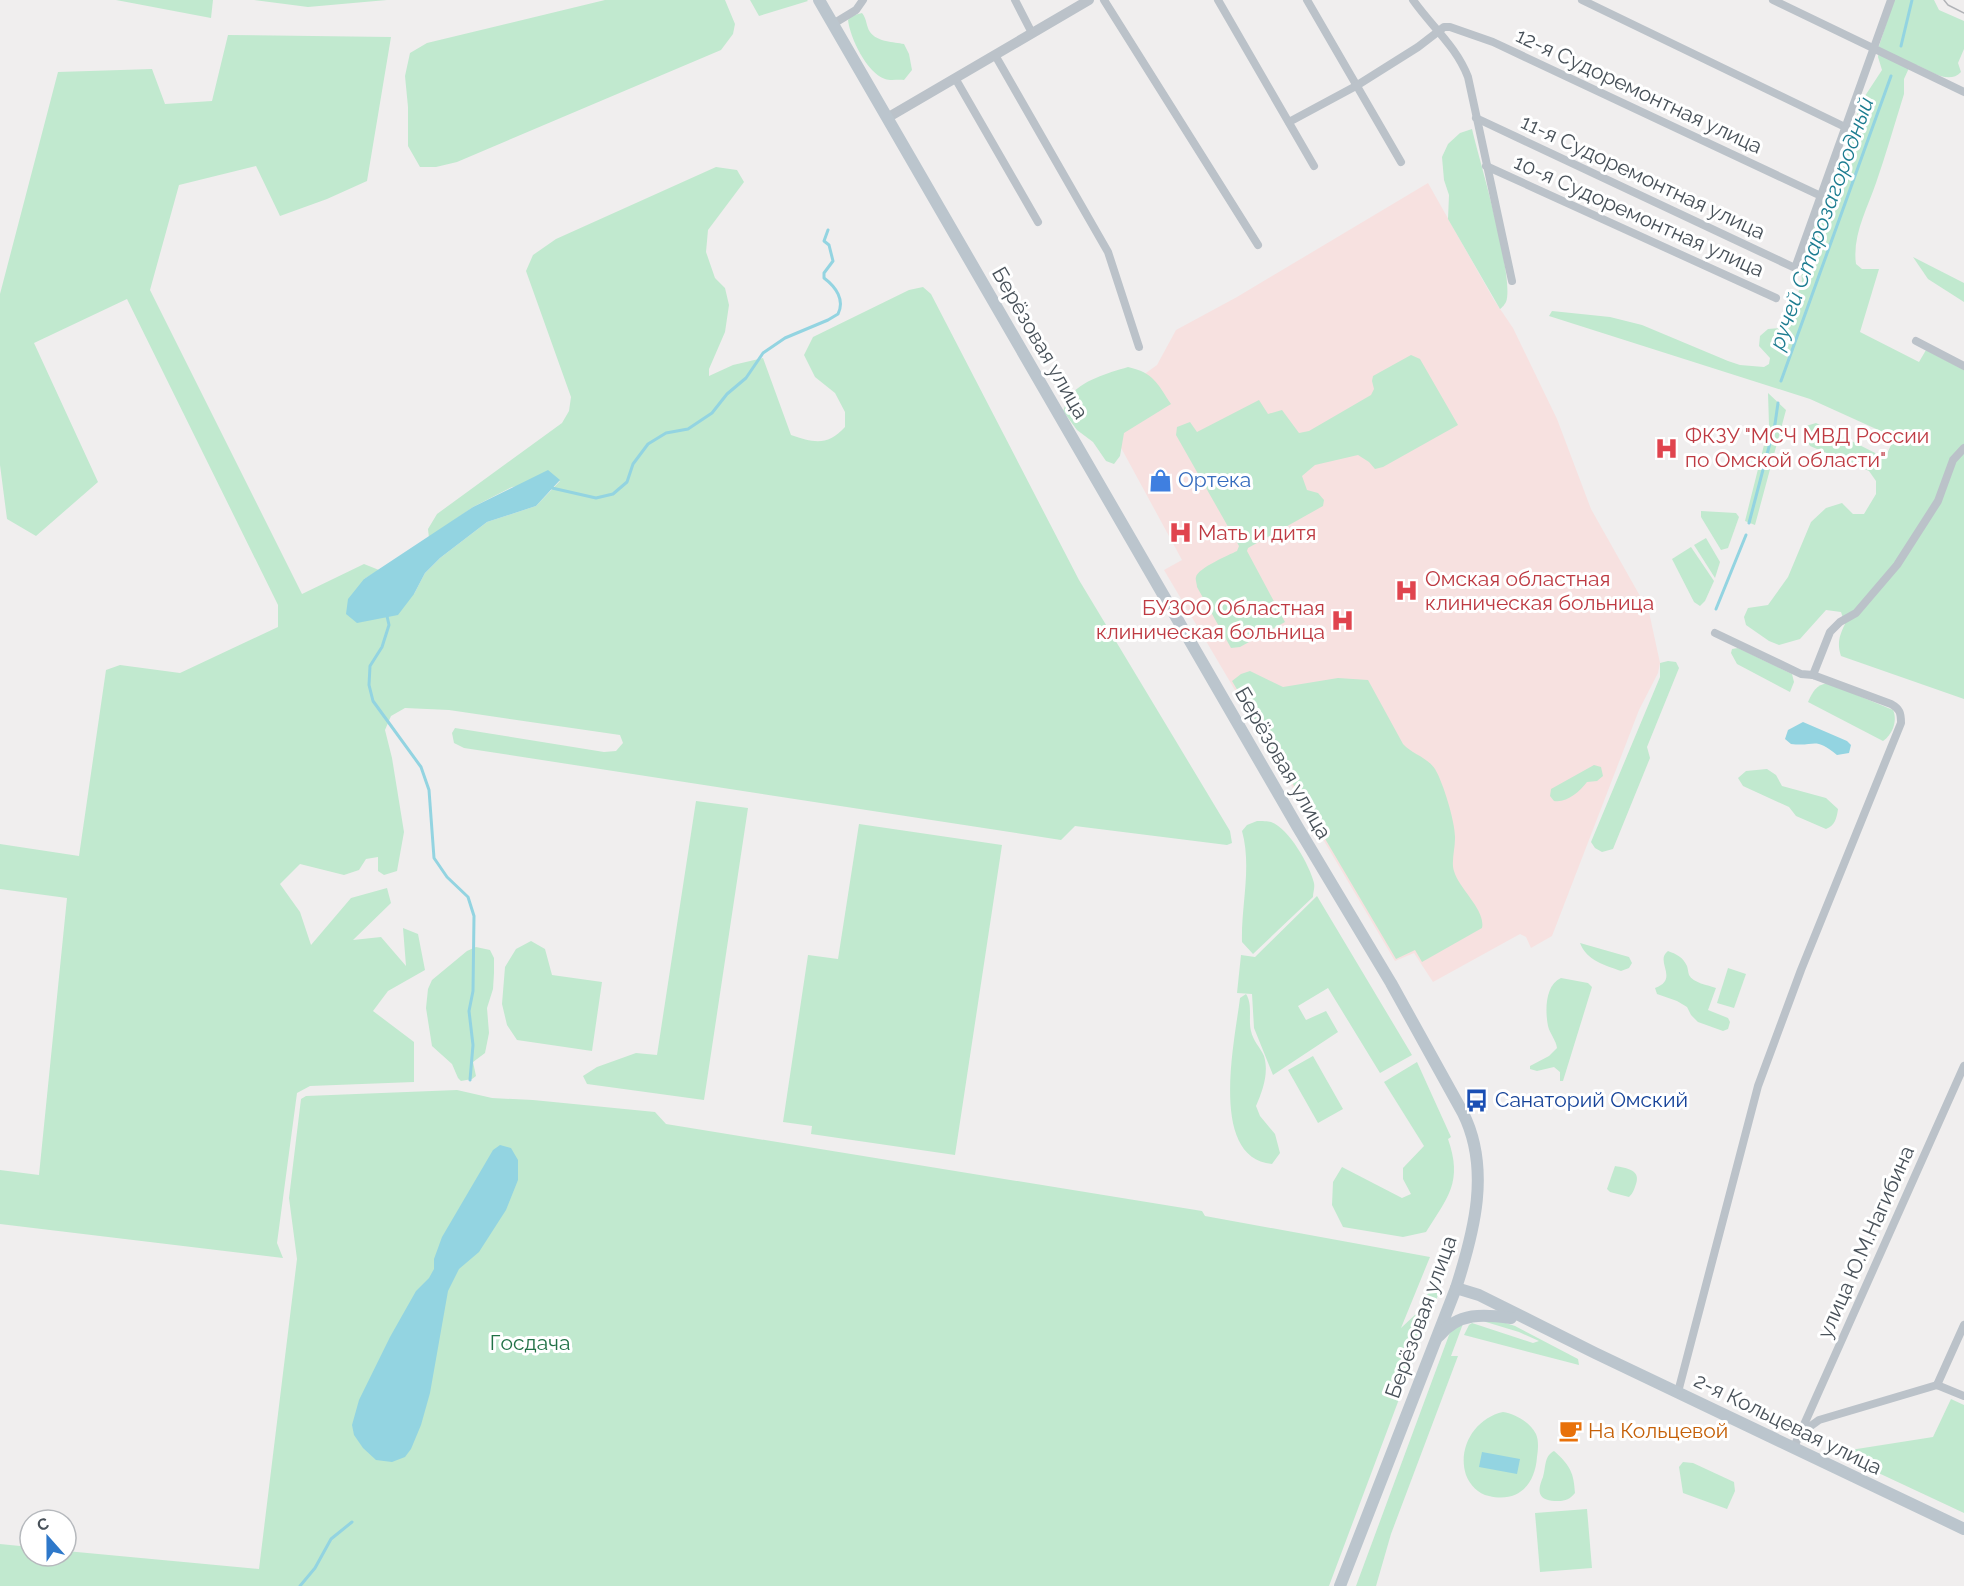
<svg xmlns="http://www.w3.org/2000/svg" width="1964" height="1586" font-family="Raleway,sans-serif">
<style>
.medical{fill:#f7e1e0}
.green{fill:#c1e9cf}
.water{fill:#93d4e1}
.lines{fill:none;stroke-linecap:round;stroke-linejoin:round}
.stream{stroke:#93d4e1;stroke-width:3}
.minor{stroke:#bbc2c9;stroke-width:8}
.tertiary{stroke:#bbc2c9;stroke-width:10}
.secondary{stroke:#bbc5cd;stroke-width:12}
.tram{stroke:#b1b3b7;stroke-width:1.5}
.labels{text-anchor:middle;stroke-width:6;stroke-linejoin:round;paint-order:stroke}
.street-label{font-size:21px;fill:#485159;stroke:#fff}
.health-label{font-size:21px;fill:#be3a42;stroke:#fff;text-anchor:start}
.shop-label{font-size:21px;fill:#366cbe;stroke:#fff;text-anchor:start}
.transit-label{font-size:21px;fill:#164399;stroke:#fff;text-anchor:start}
.park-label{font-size:21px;fill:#217146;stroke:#fff}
.food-label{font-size:21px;fill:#c56008;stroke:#fff;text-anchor:start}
.water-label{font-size:22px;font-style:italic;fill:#1c7c90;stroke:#fff}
</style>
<rect width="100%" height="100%" fill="#f0eeee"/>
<polygon class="medical" points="1428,183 1494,300 1513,328 1557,419 1591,509 1649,612 1660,663 1658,673 1639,710 1552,936 1531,948 1526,937 1520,934 1433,982 1414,953 1395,961 1164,570 1182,560 1094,398 1139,378 1157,365 1176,330 1237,297"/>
<g class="green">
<polygon points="116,0 213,0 211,18"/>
<polygon points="254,0 387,0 308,7"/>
<polygon points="605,0 725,0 735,24 733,34 721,50 457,162 436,167 420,167 408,146 408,107 405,76 410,53 427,43"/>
<polygon points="750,0 807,0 808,1 759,16"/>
<path d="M1894 0H1934L1939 10 1964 21V49L1958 63 1961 72C1949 85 1930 71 1917 65L1909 68 1904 79V94C1895 123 1886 154 1876 183 1867 209 1852 236 1856 264L1862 269H1879L1860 332 1919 362 1926 350 1964 370V699L1841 656C1837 644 1839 636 1845 624L1841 612 1826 610 1800 639 1779 645 1769 641 1746 625 1744 617 1748 608 1768 605 1788 577 1811 522 1826 508 1842 503 1853 514H1864L1876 494V481L1869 471 1810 446 1803 434 1806 426 1816 423 1885 458 1891 445V439L1885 433 1810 399 1549 316 1552 311 1610 317 1642 325 1728 361 1740 365 1764 367 1769 364 1770 358 1759 346 1760 336 1768 329 1780 328 1785 325 1802 283 1801 266 1803 256 1863 99 1882 70 1878 57 1879 46Z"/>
<path d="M862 13C867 19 866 26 870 32 877 42 894 42 904 44L909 54 912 70 904 80C898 79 891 81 885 79 867 73 850 38 848 20L851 16Z"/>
<path d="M228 35 391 37 367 181 327 199 280 216 256 166 179 185 150 290 302 594 364 564 379 570 364 579 414 594 425 573 440 558 487 522 536 506 560 481 512 487 473 507 429 538 428 529 437 514 562 423 569 411 571 397 526 271 533 255 556 239 716 167 737 170 744 182 708 230 706 252 715 278 725 288 729 305 725 332 709 369V376L733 365 763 358 791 435C814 443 828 446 845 427V412L835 393 815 377 804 355 813 337 909 290 923 287 931 294 1079 580 1230 831 1232 843 1227 845 1075 826 1061 840 464 748 454 743 452 733 455 728 604 752 616 751 623 743 620 735 449 710 405 708 391 716 385 730 392 758 404 832 397 871 384 875 378 871V857L366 859 359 870 344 875 300 864 280 884 300 912 311 945 351 898 387 888 391 903 353 940 381 937 406 966 403 928 418 934 425 970 388 991 373 1011 414 1042V1082L310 1086 297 1093 277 1243 283 1258 0 1224V1170L39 1175 67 898 0 889V844L79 856 106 670 120 665 180 673 278 627V605L127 299 34 343 98 482 36 536 7 519 0 465V294L58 72 152 69 165 104 212 101Z"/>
<path d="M1472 129C1479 159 1515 279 1506 302 1505 304 1502 308 1500 309L1448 219 1449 195 1444 180 1442 157 1448 144 1460 133Z"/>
<polygon points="1913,257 1964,283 1964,302 1928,279"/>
<path d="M1411 355 1420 359 1458 425 1383 467 1375 469 1369 462 1358 455 1315 465 1302 476 1307 490 1318 493 1324 500 1323 506 1248 548 1247 551 1285 622 1240 647 1231 648 1197 587C1197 584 1195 579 1196 577 1198 568 1229 555 1237 551L1239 546 1176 435 1177 427 1190 422 1197 432 1259 400 1268 414 1282 410 1299 433 1309 431 1371 395 1374 389 1372 381 1373 376Z"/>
<path d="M1128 367C1154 373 1157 383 1171 404L1124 433 1120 456 1114 464 1106 461 1093 442 1077 430 1063 411C1065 407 1066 401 1069 397 1082 380 1108 373 1128 367Z"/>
<polygon points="1768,393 1786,410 1755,525 1745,521 1769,425"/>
<polygon points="1701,511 1736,513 1739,517 1728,548 1721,550 1701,517"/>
<polygon points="1706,538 1720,562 1715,578 1694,545"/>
<polygon points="1691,547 1714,581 1705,601 1700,606 1694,602 1672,559"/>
<polygon points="1738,648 1792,674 1794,682 1790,692 1737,664 1731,653 1732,649"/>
<polygon points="1668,661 1676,662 1679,668 1647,747 1650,758 1613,849 1602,852 1595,848 1591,842 1660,677 1660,663"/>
<path d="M1250 671 1283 687 1338 678 1368 680 1403 744C1412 754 1427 757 1435 769 1443 782 1456 824 1455 839 1455 849 1451 862 1454 871 1459 889 1486 910 1482 928L1422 962 1415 950 1396 959 1232 681 1241 674Z"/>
<path d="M1828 683 1893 710C1898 721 1892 735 1883 741L1808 702C1813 691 1816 685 1828 683Z"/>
<path d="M1594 765 1601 767 1603 776 1597 781 1587 782C1579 792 1567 803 1554 801L1550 796 1551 789Z"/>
<path d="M1767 769 1776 775 1782 786 1826 798 1838 809C1837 817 1835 826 1826 829L1796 816 1789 807 1743 786 1738 778 1746 771Z"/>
<polygon points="696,801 748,808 704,1100 587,1084 583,1076 597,1067 636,1053 657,1055"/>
<path d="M1257 821C1262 821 1268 821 1271 822 1289 828 1310 866 1314 883 1315 888 1313 892 1313 897L1253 954 1242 942C1241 905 1252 867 1242 831L1247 825Z"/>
<polygon points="859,824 1002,845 955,1155 811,1134 812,1126 783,1122 808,955 838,959"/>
<polygon points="1317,896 1412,1055 1380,1073 1328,988 1298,1006 1306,1020 1326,1011 1338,1032 1273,1075 1254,1028 1252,994 1237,993 1241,955 1255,957"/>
<polygon points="531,941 545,949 552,975 602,982 592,1051 517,1040 507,1025 502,1004 505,967 516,949"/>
<path d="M1580 943 1629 957 1632 963 1629 968 1621 971C1605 965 1587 961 1580 943Z"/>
<polygon points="476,947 490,950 494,958 494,973 493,989 487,1008 489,1033 485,1053 473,1062 476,1076 472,1079 461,1081 458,1078 452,1064 432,1046 426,1008 428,989 432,980 467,951"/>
<path d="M1668 951C1676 954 1683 957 1687 966 1688 969 1688 972 1689 975 1693 983 1708 985 1716 988L1708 1010 1728 1018 1730 1022 1728 1029 1723 1031 1698 1022 1691 1015 1687 1007 1677 1001 1657 994 1655 988C1680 979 1654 961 1668 951Z"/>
<polygon points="1728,968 1746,974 1734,1008 1717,1003"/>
<path d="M1561 978 1588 983 1592 987 1563 1081H1560V1072L1554 1067 1537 1071 1530 1069V1066L1549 1056 1557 1048C1556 1040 1550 1034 1548 1026 1545 1011 1545 985 1561 978Z"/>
<path d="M1246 994C1253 1005 1248 1019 1251 1031 1253 1041 1260 1047 1264 1056 1269 1073 1263 1090 1256 1106L1260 1116 1275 1134 1280 1153 1272 1164C1208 1158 1235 1040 1240 998Z"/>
<polygon points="1313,1056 1343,1109 1318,1123 1288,1070"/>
<path d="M1417 1062 1451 1137 1448 1139C1463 1182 1448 1197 1426 1232L1403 1237 1343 1227 1332 1205 1333 1182 1342 1167 1402 1198 1411 1194 1403 1179V1168L1424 1146 1384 1082Z"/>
<polygon points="457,1090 492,1098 533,1100 655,1112 666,1124 1202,1211 1205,1216 1430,1257 1401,1328 1417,1313 1431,1288 1437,1284 1441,1287 1329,1586 0,1586 0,1544 30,1547 30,1556 66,1556 66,1551 259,1569 297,1259 289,1198 301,1099 306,1096"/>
<path d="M1615 1166C1627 1168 1641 1170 1636 1184 1634 1190 1633 1193 1629 1197L1610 1192 1607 1189Z"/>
<polygon points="1476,1319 1503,1322 1515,1326 1578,1359 1579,1365 1464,1335 1469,1325 1472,1323 1533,1343 1539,1341 1519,1332"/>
<polygon points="1464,1321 1451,1356 1458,1356 1391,1534 1376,1586 1356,1586 1449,1335 1452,1329"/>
<polygon points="1951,1399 1964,1405 1964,1513 1840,1455 1844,1451 1933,1437"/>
<path d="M1503 1412C1515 1414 1530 1422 1536 1434 1539 1441 1538 1450 1537 1457 1535 1485 1518 1503 1489 1496 1478 1494 1470 1485 1466 1475 1457 1448 1475 1418 1503 1412Z"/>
<path d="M1554 1451C1570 1465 1574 1473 1575 1493 1570 1499 1566 1501 1558 1501 1539 1501 1536 1493 1543 1477 1546 1467 1544 1456 1554 1451Z"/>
<polygon points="1683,1462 1693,1463 1734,1482 1735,1491 1727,1509 1683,1493 1679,1467"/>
<polygon points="1587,1509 1592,1568 1540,1572 1535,1513"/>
</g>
<g class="water">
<polygon points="548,470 560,480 536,506 487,522 440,558 425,573 414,594 398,615 357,623 346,614 348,599 364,579 473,507"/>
<path d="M1803 722 1847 741 1851 745 1849 753 1837 755C1814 736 1816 747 1791 744L1785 739 1788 730Z"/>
<polygon points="500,1145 511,1148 518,1160 518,1180 506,1210 479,1252 459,1269 448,1291 430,1393 421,1425 411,1449 405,1457 392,1462 376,1460 363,1448 354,1435 352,1425 359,1400 390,1337 416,1291 429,1278 434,1269 434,1259 442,1237 493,1150"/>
<polygon points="1482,1452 1520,1459 1517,1474 1479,1467"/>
</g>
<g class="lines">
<g class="stream">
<polyline points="1901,46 1912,0"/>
<polyline points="1781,381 1891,76"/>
<path d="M552 488 596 498 613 494 627 482 633 464 648 444 666 433 688 429 712 413 727 394 746 378 763 353 785 338 828 320 838 314C845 300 836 287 824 278V273L833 261 829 245 824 241 828 230"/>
<polyline points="1749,523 1775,424 1778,403"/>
<polyline points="1716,609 1746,535"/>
<polyline points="387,616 389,625 382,647 370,666 369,685 373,701 421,767 429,790 434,858 447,877 468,897 474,916 473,991 469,1011 473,1045 470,1080"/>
<polyline points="300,1586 315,1568 331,1539 352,1522"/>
</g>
<g class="minor">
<polyline points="1015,0 1032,33"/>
<polyline points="1104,0 1258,245"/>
<polyline points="1218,0 1314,166"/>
<polyline points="1307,0 1401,162"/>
<path d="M1413 0C1432 27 1456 46 1468 77L1512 281"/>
<polyline points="1582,0 1845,127"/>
<polyline points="1773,0 1964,92"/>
<polyline points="833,24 856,10 863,0"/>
<polyline points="995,55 1108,252 1139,347"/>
<polyline points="955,78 1038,222"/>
<polyline points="1476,118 1795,268 1891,0"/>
<polyline points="1289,122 1356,86 1418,47 1444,27 1450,27 1493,42 1821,196"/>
<polyline points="1486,166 1776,298"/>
<polyline points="1916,341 1964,366"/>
<polyline points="1813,675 1830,632 1840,622 1856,613 1897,565 1938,501 1953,460 1964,448"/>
<polyline points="1937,1385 1964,1325"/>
<path d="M1678 1392 1758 1086 1801 970 1901 723C1901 713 1900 709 1891 704L1813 675 1801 674 1715 633"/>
<polyline points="1801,1433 1819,1420 1937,1385 1964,1396"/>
<polyline points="1794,1447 1964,1066"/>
</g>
<polyline class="tertiary" points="887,118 1089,0"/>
<g class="secondary">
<path d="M819 0 1297 826 1391 983 1463 1113C1491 1169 1474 1232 1456 1288L1340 1586"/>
<polyline points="1456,1288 1479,1295 1595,1353 1964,1529"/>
<path d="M1439 1336C1458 1312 1484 1314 1511 1318"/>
</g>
<polyline class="tram" points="1944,0 1948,5 1964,13"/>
</g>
<defs>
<symbol id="hospital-bare" viewBox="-9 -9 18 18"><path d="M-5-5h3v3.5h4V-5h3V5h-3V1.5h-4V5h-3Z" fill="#e0444e" stroke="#fff" stroke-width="2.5" paint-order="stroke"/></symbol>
<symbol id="shop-bare" viewBox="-9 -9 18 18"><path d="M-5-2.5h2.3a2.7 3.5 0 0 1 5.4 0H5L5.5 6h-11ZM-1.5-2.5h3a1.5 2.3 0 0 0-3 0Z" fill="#3f7fe0" stroke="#fff" stroke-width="2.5" paint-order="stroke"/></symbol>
<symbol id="bus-bare" viewBox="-9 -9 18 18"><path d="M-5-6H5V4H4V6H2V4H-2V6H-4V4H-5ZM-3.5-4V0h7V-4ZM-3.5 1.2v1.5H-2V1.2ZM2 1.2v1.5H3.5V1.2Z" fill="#1a4fb4" stroke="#fff" stroke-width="2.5" paint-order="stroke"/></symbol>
<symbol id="cafe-bare" viewBox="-9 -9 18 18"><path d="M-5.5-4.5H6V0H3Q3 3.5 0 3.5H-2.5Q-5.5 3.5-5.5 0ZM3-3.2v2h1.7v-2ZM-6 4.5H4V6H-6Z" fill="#e8710a" stroke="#fff" stroke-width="2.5" paint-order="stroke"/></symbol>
</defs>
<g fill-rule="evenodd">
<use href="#hospital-bare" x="1650" y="432" width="33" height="33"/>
<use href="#shop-bare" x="1144" y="464" width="33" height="33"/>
<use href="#hospital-bare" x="1164" y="516" width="33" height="33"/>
<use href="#hospital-bare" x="1390" y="574" width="33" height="33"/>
<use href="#hospital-bare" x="1326" y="604" width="33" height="33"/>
<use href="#bus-bare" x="1460" y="1084" width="33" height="33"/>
<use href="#cafe-bare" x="1554" y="1414" width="33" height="33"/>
</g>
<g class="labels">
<g class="street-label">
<text transform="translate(1639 91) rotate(25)" y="7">12-я Судоремонтная улица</text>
<text transform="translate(1643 177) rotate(25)" y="7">11-я Судоремонтная улица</text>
<text transform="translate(1639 216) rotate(24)" y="7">10-я Судоремонтная улица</text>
<text transform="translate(1040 343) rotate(60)" y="7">Берёзовая улица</text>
<text transform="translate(1283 763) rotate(60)" y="7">Берёзовая улица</text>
<text transform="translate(1866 1242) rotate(-66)" y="7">улица Ю.М.Нагибина</text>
<text transform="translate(1421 1317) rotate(-70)" y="7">Берёзовая улица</text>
<text transform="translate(1788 1424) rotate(26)" y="7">2-я Кольцевая улица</text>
</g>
<g class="health-label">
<text x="1685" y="443">ФКЗУ "МСЧ МВД России<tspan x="1685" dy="24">по Омской области"</tspan></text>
<text x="1198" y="540">Мать и дитя</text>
<text x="1425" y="586">Омская областная<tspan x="1425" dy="24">клиническая больница</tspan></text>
<text x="1325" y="615" text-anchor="end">БУЗОО Областная<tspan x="1325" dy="24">клиническая больница</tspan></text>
</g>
<g class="shop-label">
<text x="1178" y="487">Ортека</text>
</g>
<g class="transit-label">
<text x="1495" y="1107">Санаторий Омский</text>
</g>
<g class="park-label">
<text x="530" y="1350">Госдача</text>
</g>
<g class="food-label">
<text x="1588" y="1438">На Кольцевой</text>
</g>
<g class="water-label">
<text transform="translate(1821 223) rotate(-70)" y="8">ручей Старозагородный</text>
</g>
</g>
<g transform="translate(48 1538) rotate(339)"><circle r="28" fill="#ffffff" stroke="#b6b9bd" stroke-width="1.5"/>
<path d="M0-4.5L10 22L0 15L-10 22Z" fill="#2e78ca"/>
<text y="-9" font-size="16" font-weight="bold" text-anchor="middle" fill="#485159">С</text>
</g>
</svg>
